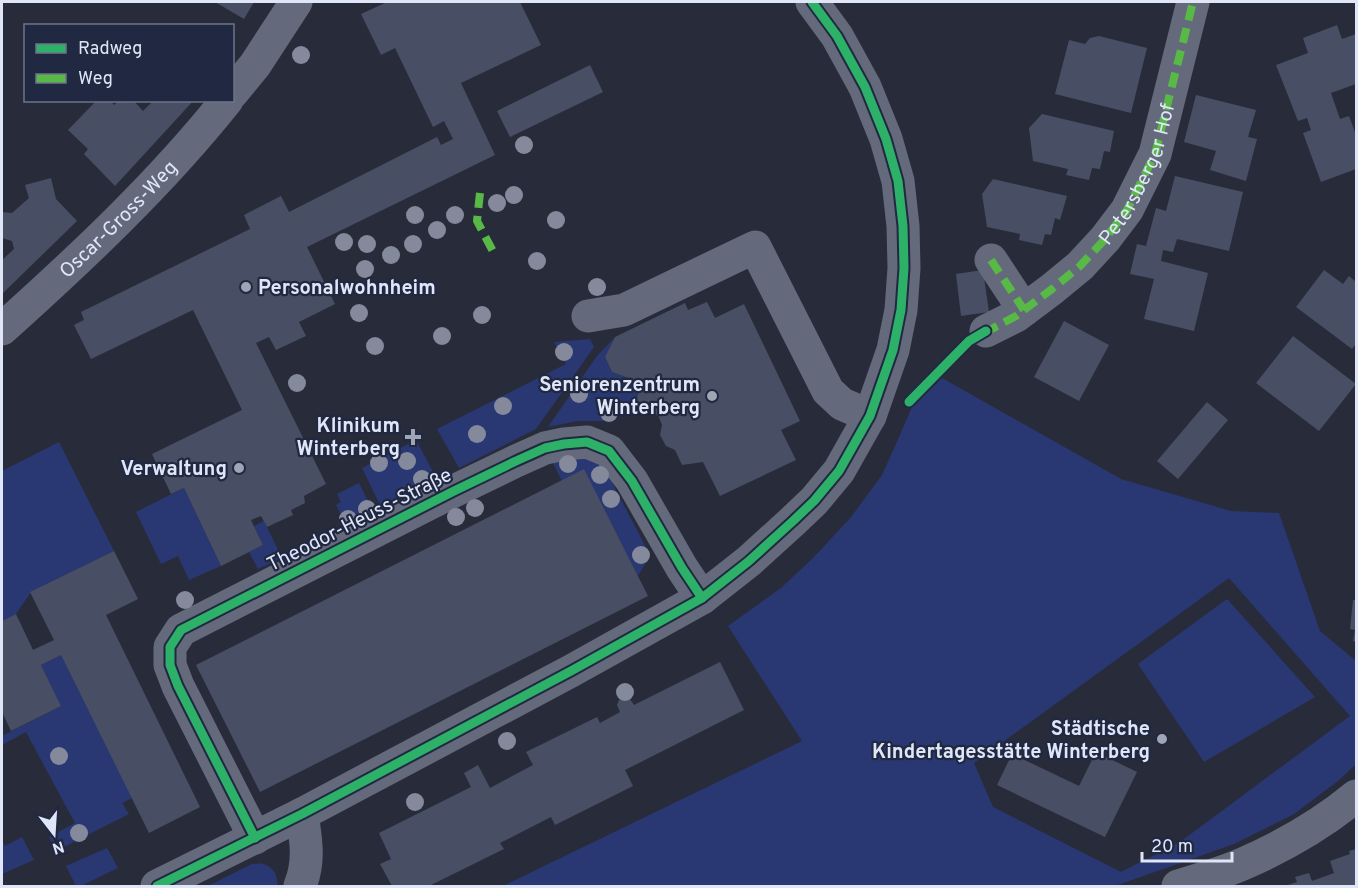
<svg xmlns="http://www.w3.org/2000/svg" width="1358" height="888" font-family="Overpass,sans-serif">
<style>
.green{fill:#293872;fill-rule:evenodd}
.building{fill:#484e63}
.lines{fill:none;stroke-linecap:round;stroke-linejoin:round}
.minor{stroke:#646a7b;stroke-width:33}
.quiet{stroke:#58b947;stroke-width:8;stroke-dasharray:15 8;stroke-linecap:butt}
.cycleway-casing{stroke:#202842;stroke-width:13}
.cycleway{stroke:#2db169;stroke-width:9}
.tree{fill:#848a9c}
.poi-dot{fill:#9fa5b5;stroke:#202842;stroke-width:2}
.labels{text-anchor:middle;stroke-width:4.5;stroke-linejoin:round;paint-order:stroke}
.street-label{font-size:20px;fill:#dfe6f7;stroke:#202842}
.poi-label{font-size:20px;font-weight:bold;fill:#dfe6f7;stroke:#202842;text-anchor:end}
</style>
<rect width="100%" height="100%" fill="#282c3a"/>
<g class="green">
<polygon points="615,337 605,357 612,372 634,380 639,392 636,400 607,421 577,421 548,427 597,356"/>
<polygon points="590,339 594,347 536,429 459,468 437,429 566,364 554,342"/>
<path d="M942 378 1121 479 1231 511 1279 513 1320 631 1356 661V764L1338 781 1294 814 1234 844 1115 886H503L802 741 728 626 781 588 814 557 851 517 882 475 896 444 912 407ZM1229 578 1350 716 1180 842 1121 872 993 807 974 763Z"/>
<polygon points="416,440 437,479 381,507 362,468"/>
<polygon points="59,442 114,551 31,592 16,614 2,621 2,471"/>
<polygon points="565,455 599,460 607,473 650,555 638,576 584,470 562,481 550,457"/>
<polygon points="359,483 373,511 346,524 336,505 341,502 337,494"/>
<polygon points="184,488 221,566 189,580 178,556 161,564 136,512"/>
<polygon points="264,521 282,558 258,569 249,552 263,545 254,526"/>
<polygon points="1227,599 1315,697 1204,762 1138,664"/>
<polygon points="61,655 132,798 122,803 129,814 56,851 49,837 75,823 26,732 2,745 2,736 61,706 41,665"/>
<polygon points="22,837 34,860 2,874 2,841 5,846"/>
<polygon points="107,848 118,868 81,886 76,886 66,866"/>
<path d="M252 864C256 864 259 863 263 864 273 866 279 877 277 886H208Z"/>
</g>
<g class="building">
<polygon points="215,2 254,2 244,19"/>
<polygon points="387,2 520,2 541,45 461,83 495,155 307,247 335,304 299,322 306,336 276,350 269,337 256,343 326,484 304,496 305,503 291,510 293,515 267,527 261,516 251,520 263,545 221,566 184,488 171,494 152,454 242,410 193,310 91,359 74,325 84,320 81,312 250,229 244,215 281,196 289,212 437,137 441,145 453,139 444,121 433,127 395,48 381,55 361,14"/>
<polygon points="1337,25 1342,39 1356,34 1356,84 1331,93 1340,119 1349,116 1356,135 1356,169 1321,182 1303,133 1311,130 1307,118 1298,121 1276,65 1308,53 1303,38"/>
<polygon points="1099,36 1147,48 1131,113 1055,94 1069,40 1085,44 1090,38"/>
<polygon points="590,65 603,92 510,137 497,111"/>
<polygon points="1196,95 1256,110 1248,137 1257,139 1246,181 1210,170 1216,151 1184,142"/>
<polygon points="97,100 110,100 114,105 119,100 133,100 143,111 154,100 194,100 115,186 84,154 88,149 68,130"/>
<polygon points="1042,114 1114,131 1110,152 1104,151 1100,169 1092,168 1089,180 1066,175 1068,169 1033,161 1029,128"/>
<polygon points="1175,176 1243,192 1229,251 1177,239 1173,252 1163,250 1161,261 1208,273 1194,331 1144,319 1154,279 1130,274 1137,244 1146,246 1156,208 1166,211"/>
<polygon points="51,178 56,199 77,221 2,294 2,260 14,249 12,241 2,238 2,212 12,213 29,198 25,185"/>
<polygon points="993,179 1067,196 1060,220 1055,218 1051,235 1045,234 1042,245 1019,240 1020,234 987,227 982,194"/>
<polygon points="983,270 989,312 961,316 956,274"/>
<polygon points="1324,270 1343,284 1349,276 1356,282 1356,344 1352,349 1296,307"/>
<polygon points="707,302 715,318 744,304 800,421 781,430 796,460 720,496 703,462 682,465 675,450 666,446 660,435 662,425 658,415 641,411 636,400 639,392 634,380 612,372 605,357 615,337 685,303 688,310"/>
<polygon points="1064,321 1109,345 1079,401 1034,377"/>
<polygon points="1293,336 1356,384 1319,431 1256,383"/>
<polygon points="1207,402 1228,420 1178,479 1157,461"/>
<polygon points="584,469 648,596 260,792 196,665"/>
<polygon points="114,551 138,599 106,615 200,807 149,833 61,655 41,665 61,706 11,731 2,712 2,621 16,614 33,650 54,640 30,592"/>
<polygon points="1353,600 1356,600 1356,642 1353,641 1355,630 1350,629"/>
<polygon points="720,662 744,710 625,770 633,786 555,825 551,817 500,843 504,849 429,886 392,886 380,864 391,859 379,833 471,787 464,773 478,765 490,788 533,765 526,752 597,717 600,723 620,712 617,705 619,700 625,697 630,699 634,705"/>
<polygon points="1096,752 1137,772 1105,837 997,785 1012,754 1079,786"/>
<polygon points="1356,849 1356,886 1285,886 1297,882 1295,877 1309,873 1312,881 1334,873 1330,861 1350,854 1349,851"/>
</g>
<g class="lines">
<g class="minor">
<polyline points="232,93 255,65 296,2"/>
<polyline points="991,260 1024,310"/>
<polyline points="588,316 624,310 755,247 828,391 842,404 870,416"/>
<path id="s1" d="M2 329C81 258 160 184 227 100"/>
<path id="s2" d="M986 331 1016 316 1052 289 1080 266 1105 239 1127 210 1155 154 1193 2"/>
<polyline points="255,838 178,686 170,665 170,647 181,630 454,491 516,461 545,448 564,444 587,442 609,451 632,481 682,568 702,598"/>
<polyline points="157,886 302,814 571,671 702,598 749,561 793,521 814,501 839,471 870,416 893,350 901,310 904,268 903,226 898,181 886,139 865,87 837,36 812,2"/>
<path d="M300 886C310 861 306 840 302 814"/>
<path d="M1178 886C1200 879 1223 873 1245 863 1286 845 1321 825 1356 796"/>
</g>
<g class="quiet">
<polyline points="480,193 477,221 495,255"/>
<polyline points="991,260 1024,310"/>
<polyline points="984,333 1016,316 1052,289 1080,266 1105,239 1127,210 1155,154 1193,2"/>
</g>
<defs>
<g id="cycleway">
<polyline points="909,402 969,341 986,331"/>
<polyline points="255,838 178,686 170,665 170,647 181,630 454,491 516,461 545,448 564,444 587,442 609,451 632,481 682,568 702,598"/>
<polyline points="157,886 302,814 571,671 702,598 749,561 793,521 814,501 839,471 870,416 893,350 901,310 904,268 903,226 898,181 886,139 865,87 837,36 812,2"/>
</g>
</defs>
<use href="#cycleway" class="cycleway-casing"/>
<use href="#cycleway" class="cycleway"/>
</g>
<g class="tree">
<circle cx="301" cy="55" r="9"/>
<circle cx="524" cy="145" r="9"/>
<circle cx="514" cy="195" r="9"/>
<circle cx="497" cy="203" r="9"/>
<circle cx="415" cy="215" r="9"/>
<circle cx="455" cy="215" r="9"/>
<circle cx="556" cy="220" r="9"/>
<circle cx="437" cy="230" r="9"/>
<circle cx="344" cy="242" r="9"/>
<circle cx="367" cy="244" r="9"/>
<circle cx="413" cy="244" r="9"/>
<circle cx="391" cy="255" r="9"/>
<circle cx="537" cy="261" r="9"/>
<circle cx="365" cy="269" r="9"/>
<circle cx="597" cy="287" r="9"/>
<circle cx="359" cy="313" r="9"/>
<circle cx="482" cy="315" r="9"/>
<circle cx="442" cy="336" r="9"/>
<circle cx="375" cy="346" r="9"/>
<circle cx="564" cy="352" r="9"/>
<circle cx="297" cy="383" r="9"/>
<circle cx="579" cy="394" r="9"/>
<circle cx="503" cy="406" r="9"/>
<circle cx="609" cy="413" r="9"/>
<circle cx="477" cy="434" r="9"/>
<circle cx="407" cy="461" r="9"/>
<circle cx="379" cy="463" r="9"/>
<circle cx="568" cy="464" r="9"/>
<circle cx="600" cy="475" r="9"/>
<circle cx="422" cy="479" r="9"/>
<circle cx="611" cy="499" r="9"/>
<circle cx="475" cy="508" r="9"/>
<circle cx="367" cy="509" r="9"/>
<circle cx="456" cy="517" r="9"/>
<circle cx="348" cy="519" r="9"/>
<circle cx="641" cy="555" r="9"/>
<circle cx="185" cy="600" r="9"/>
<circle cx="625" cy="692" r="9"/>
<circle cx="507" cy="741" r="9"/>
<circle cx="59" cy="756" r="9"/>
<circle cx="415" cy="802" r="9"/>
<circle cx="79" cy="833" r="9"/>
</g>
<g class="poi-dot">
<circle cx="246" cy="287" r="6"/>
<circle cx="712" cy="396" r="6"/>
<path d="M410 428h6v6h6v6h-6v6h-6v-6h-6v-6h6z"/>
<circle cx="239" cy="468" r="6"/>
<circle cx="1162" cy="739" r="6"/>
</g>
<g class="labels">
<g class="street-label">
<text dy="7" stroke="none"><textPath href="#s2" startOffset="225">Petersberger Hof</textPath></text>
<text dy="7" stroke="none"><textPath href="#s1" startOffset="160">Oscar-Gross-Weg</textPath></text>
<text transform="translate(359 519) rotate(-27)" y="7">Theodor-Heuss-Straße</text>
</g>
<g class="poi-label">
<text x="258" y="294" text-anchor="start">Personalwohnheim</text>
<text x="700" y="391">Seniorenzentrum<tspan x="700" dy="23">Winterberg</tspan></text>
<text x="400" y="432">Klinikum<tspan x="400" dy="23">Winterberg</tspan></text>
<text x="227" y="475">Verwaltung</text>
<text x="1150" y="735">Städtische<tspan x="1150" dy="23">Kindertagesstätte Winterberg</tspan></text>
</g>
</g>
<rect width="1358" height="888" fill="none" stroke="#dfe6f7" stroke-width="6"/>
<rect x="24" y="24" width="210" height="78" fill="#202842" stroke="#6c748a" stroke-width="1.5"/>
<rect x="36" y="44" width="30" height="9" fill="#2db169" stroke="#6c748a" stroke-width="1.5"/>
<text x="78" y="54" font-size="18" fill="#dfe6f7">Radweg</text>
<rect x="36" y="74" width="30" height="9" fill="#58b947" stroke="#6c748a" stroke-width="1.5"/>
<text x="78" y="84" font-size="18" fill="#dfe6f7">Weg</text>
<g transform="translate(54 834) rotate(163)" stroke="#202842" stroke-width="4.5" paint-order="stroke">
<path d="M0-4.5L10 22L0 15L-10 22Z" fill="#dfe6f7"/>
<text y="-9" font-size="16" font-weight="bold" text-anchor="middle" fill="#dfe6f7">N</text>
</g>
<path d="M1142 852v9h90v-9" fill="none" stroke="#dfe6f7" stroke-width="3"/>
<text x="1151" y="852" font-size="18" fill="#dfe6f7" stroke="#202842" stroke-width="4.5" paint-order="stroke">20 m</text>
</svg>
